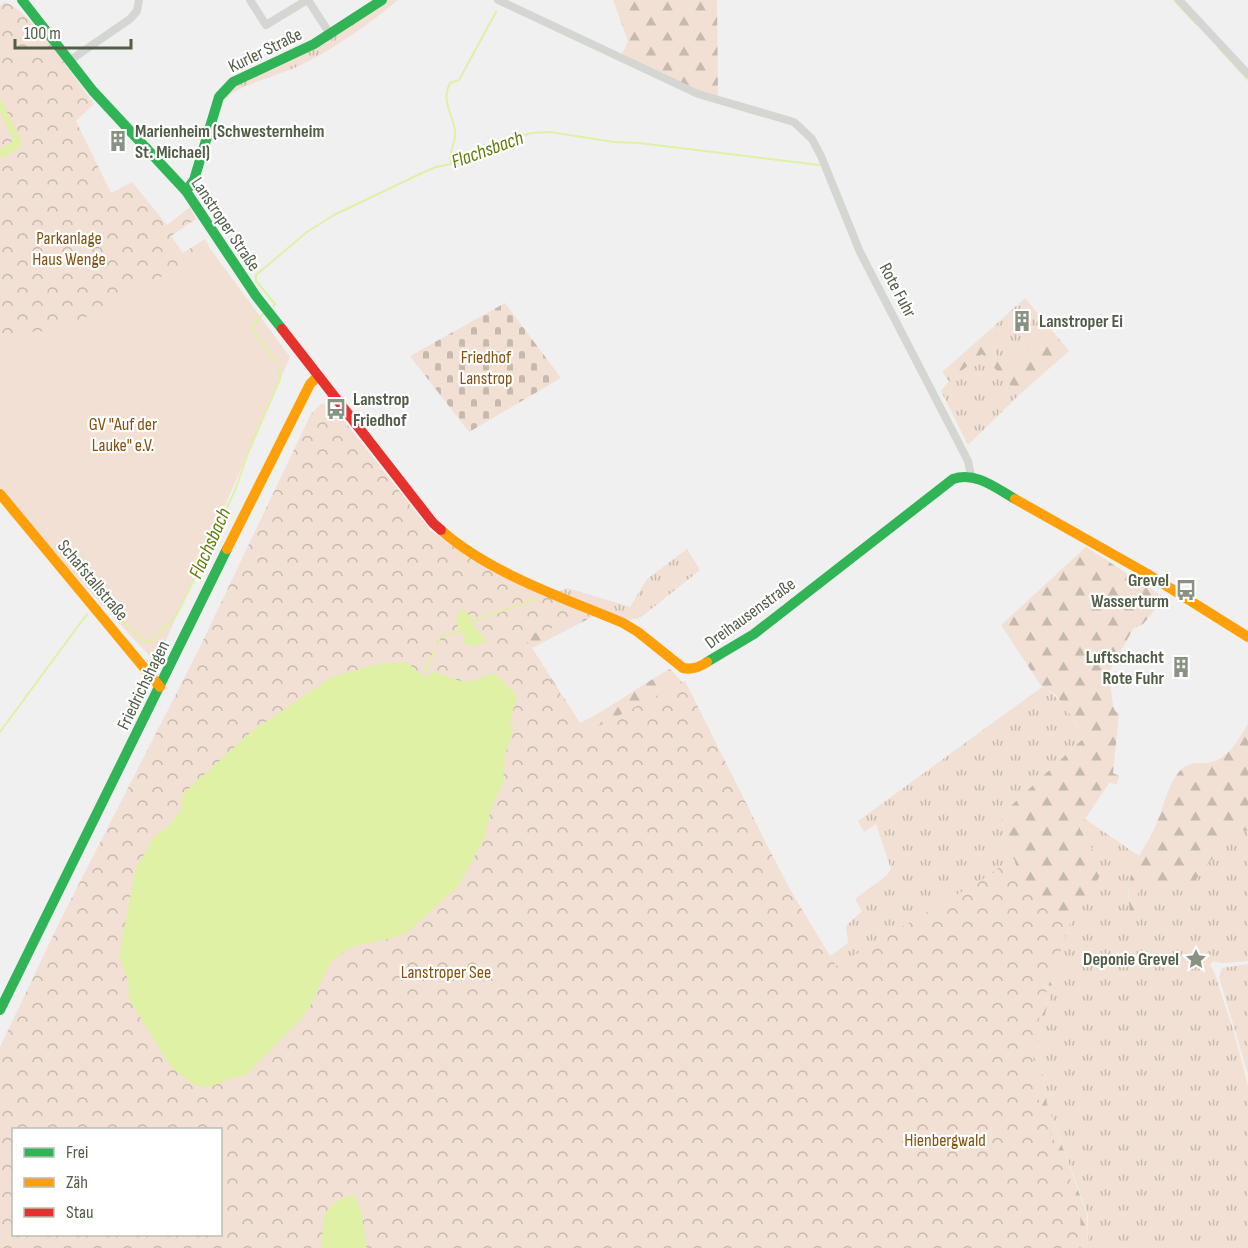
<svg xmlns="http://www.w3.org/2000/svg" width="1248" height="1248" font-family="'Sofia Sans Condensed',sans-serif">
<style>
.grass{fill:url(#grass-tufts)}
.forest{fill:url(#forest-firs)}
.cemetery{fill:url(#cemetery-stones)}
.park{fill:url(#park-crowns);fill-rule:evenodd}
.garden{fill:#f1e0d3}
.water{fill:#def1a5}
.lines{fill:none;stroke-linecap:round;stroke-linejoin:round}
.stream{stroke:#def1a5;stroke-width:2}
.street{stroke:#d3d6d1;stroke-width:8}
.fast{stroke:#30b455;stroke-width:10}
.slow{stroke:#ff9f0a;stroke-width:10}
.jam{stroke:#e5322d;stroke-width:10}
.labels{text-anchor:middle;stroke-width:4.5;stroke-linejoin:round;paint-order:stroke}
.street-label{font-size:18px;fill:#515e46;stroke:#fff}
.poi-label{font-size:18px;font-weight:bold;fill:#515e46;stroke:#fff;text-anchor:start}
.park-label{font-size:18px;fill:#855110;stroke:#fff}
.water-label{font-size:20px;font-style:italic;fill:#5d7c07;stroke:#fff}
</style>
<defs>
<pattern id="grass-tufts" width="24" height="20" patternUnits="userSpaceOnUse" patternTransform="scale(1.5)"><rect width="24" height="20" fill="#f1e0d3"/><path d="M3 7l-1-3M5 7V3M7 7l1-3M15 17l-1-3M17 17v-4M19 17l1-3" fill="none" stroke="#c6b9ad"/></pattern>
<pattern id="forest-firs" width="22" height="20" patternUnits="userSpaceOnUse" patternTransform="scale(1.5)"><rect width="22" height="20" fill="#f1e0d3"/><path d="M5 1l3.5 6h-7zM16 11l3.5 6h-7z" fill="#c6b9ad"/></pattern>
<pattern id="cemetery-stones" width="16" height="16" patternUnits="userSpaceOnUse" patternTransform="scale(1.5)"><rect width="16" height="16" fill="#f1e0d3"/><path d="M2 7V4a2 2 0 0 1 4 0v3zM10 15v-3a2 2 0 0 1 4 0v3z" fill="#c6b9ad"/></pattern>
<pattern id="park-crowns" width="20" height="18" patternUnits="userSpaceOnUse" patternTransform="scale(1.5)"><rect width="20" height="18" fill="#f1e0d3"/><path d="M2 6a3 3 0 1 1 6 0M12 15a3 3 0 1 1 6 0" fill="none" stroke="#c6b9ad"/></pattern>
</defs>
<rect width="100%" height="100%" fill="#f0f0f1"/>
<g class="grass">
<path d="M382 0H398C369 24 337 47 303 64 277 77 246 81 223 100L233 82 273 65Z"/>
<polygon points="1025,298 1050,328 1022,359 1005,371 989,342 997,333 992,328"/>
<polygon points="982,353 1019,395 968,445 941,391 949,381"/>
<polygon points="687,549 700,570 640,618 625,620 559,591 568,588 630,607 647,579"/>
<path d="M1042 687C1062 698 1074 718 1084 738L1001 815 1011 875 880 1028 833 954 848 943 846 926 862 911 855 899 886 876 891 869 876 824 864 832 858 821Z"/>
<polygon points="1085,819 1139,856 1128,891 1131,923 1141,879 1209,863 1235,830 1248,831 1248,961 1222,963 1213,961 1210,965 1214,972 1233,1029 1248,1086 1248,1248 1088,1248 1088,1215 1047,1104 1038,1041 1068,927 1086,837 1080,829 1079,823"/>
<polygon points="1248,964 1248,1074 1219,977 1222,968"/>
</g>
<g class="forest">
<polygon points="613,0 717,0 718,100 620,58 628,41"/>
<polygon points="992,328 997,333 989,342 1005,370 1022,359 1050,328 1069,351 1019,395 982,354 949,381 942,372"/>
<polygon points="1086,547 1165,598 1143,624 1133,629 1109,672 1113,706 1115,711 1119,713 1113,773 1119,776 1117,784 1109,783 1085,819 1079,823 1080,829 1099,860 1101,874 1068,927 1038,1041 1047,1104 1087,1215 1088,1248 483,1248 833,954 880,1028 1011,875 1001,815 1084,738 1077,724 1056,695 1042,687 1001,625"/>
<path d="M594 616 532 648 580 723C611 708 639 686 670 669L682 682 699 720 575 757 523 636Z"/>
<path d="M1248 724V831L1235 830 1190 887 1141 879 1131 925C1130 910 1127 894 1130 879 1134 859 1148 844 1156 825 1164 807 1168 780 1184 767 1191 762 1198 763 1206 763 1228 761 1237 741 1248 724Z"/>
</g>
<polygon class="cemetery" points="505,303 561,378 469,432 410,356"/>
<g class="park">
<path d="M4 2C28 7 78 82 94 104L76 121 111 193 132 182 167 225 190 207 196 219 171 236 183 253 205 239 211 250 87 317 53 332H28L18 336 0 351V6Z"/>
<path d="M330 403 430 530 458 550 518 582 594 616 524 636 585 733 685 681 769 849 791 891 836 966 978 882 1014 858 1018 873 1062 921 1065 930V939C1049 984 1030 1029 1034 1077 1038 1119 1070 1165 1079 1207 1082 1220 1080 1235 1079 1248H0V1047L61 919 198 651 311 414 321 404ZM14 1130H220V1234H14Z"/>
</g>
<polygon class="garden" points="211,250 290,357 156,663 0,494 0,351 18,336 28,332 53,331 87,317"/>
<g class="water">
<polygon points="0,97 22,144 17,150 0,158 0,149 11,143 13,139 0,112"/>
<path d="M462 613 466 614C472 626 481 633 487 642L474 646 464 643 463 637 465 636V634H461L456 621 457 615Z"/>
<path d="M406 662 425 677 435 672C447 676 459 683 473 681 481 679 484 674 496 674L517 696 510 722 513 730 505 755 503 782 491 809 484 839 458 886 409 931 396 937 351 947 331 961 309 1008 301 1019 246 1075 231 1078 213 1086H196L171 1067 129 999 128 980 119 956 136 868 154 837 169 826 180 811 183 794 251 732 332 677 374 665Z"/>
<path d="M353 1195 360 1207 367 1248H322C323 1219 321 1203 353 1195Z"/>
</g>
<g class="lines">
<g class="stream">
<polyline points="1174,0 1196,24"/>
<polyline points="1219,48 1248,80"/>
<path d="M451 164C448 149 457 143 455 130 452 113 441 101 450 83L459 80 496 12"/>
<polyline points="274,306 275,304 256,281 256,275 307,232 334,215 422,173 436,167 461,162 495,145 531,133 550,132 614,142 639,143 819,165"/>
<polyline points="263,314 253,325 253,331 274,360"/>
<polyline points="459,614 460,611 463,611 474,621 538,598"/>
<polyline points="120,619 142,640 150,642 176,616 191,586 236,488 248,453 280,379 278,366"/>
<polyline points="438,645 440,636 460,632"/>
<polyline points="432,673 426,670 426,666 435,651"/>
<polyline points="0,732 87,614"/>
</g>
<g class="street">
<polyline points="250,0 266,25 307,0"/>
<polyline points="308,0 330,34"/>
<polyline points="498,0 698,94 794,122 812,139 821,156 860,252 968,461 971,476"/>
<polyline points="1179,0 1248,74"/>
<polyline points="69,61 130,19 137,11 139,0"/>
</g>
<g class="fast">
<polyline points="22,0 93,91 186,191 256,296 282,329"/>
<polyline points="186,191 194,180 219,97 233,82 314,44 382,0"/>
<path d="M707 662 754 634 953 479C975 471 996 488 1015 499"/>
<polyline points="0,1010 227,549"/>
</g>
<g class="slow">
<polyline points="0,494 160,687"/>
<polyline points="1015,499 1146,573 1248,637"/>
<path d="M441 530C489 573 564 598 623 623L638 632 683 668C692 670 700 667 707 662"/>
<polyline points="227,549 310,384 318,376"/>
</g>
<polyline class="jam" points="282,329 433,523 441,530"/>
</g>
<defs>
<symbol id="building-bare" viewBox="-9 -9 18 18"><path d="M-4-6H4V6H1V3H-1V6H-4ZM-2.5-4.3h1.7v1.8h-1.7ZM.8-4.3h1.7v1.8H.8ZM-2.5-1h1.7V.8h-1.7ZM.8-1h1.7V.8H.8Z" fill="#899182" stroke="#fff" stroke-width="2.5" paint-order="stroke"/></symbol>
<symbol id="bus-bare" viewBox="-9 -9 18 18"><path d="M-5-6H5V4H4V6H2V4H-2V6H-4V4H-5ZM-3.5-4V0h7V-4ZM-3.5 1.2v1.5H-2V1.2ZM2 1.2v1.5H3.5V1.2Z" fill="#899182" stroke="#fff" stroke-width="2.5" paint-order="stroke"/></symbol>
<symbol id="sight-bare" viewBox="-9 -9 18 18"><path d="M0-6L1.8-2.2L6-1.7L2.9 1.2L3.7 5.4L0 3.3L-3.7 5.4L-2.9 1.2L-6-1.7L-1.8-2.2Z" fill="#899182" stroke="#fff" stroke-width="2.5" paint-order="stroke"/></symbol>
</defs>
<g fill-rule="evenodd">
<use href="#building-bare" x="103" y="126" width="30" height="30"/>
<use href="#building-bare" x="1007" y="306" width="30" height="30"/>
<use href="#bus-bare" x="321" y="394" width="30" height="30"/>
<use href="#bus-bare" x="1171" y="575" width="30" height="30"/>
<use href="#building-bare" x="1166" y="652" width="30" height="30"/>
<use href="#sight-bare" x="1181" y="944" width="30" height="30"/>
</g>
<g class="labels">
<g class="street-label">
<text transform="translate(265 50) rotate(-26)" y="6">Kurler Straße</text>
<text transform="translate(226 224) rotate(56)" y="6">Lanstroper Straße</text>
<text transform="translate(898 290) rotate(62)" y="6">Rote Fuhr</text>
<text transform="translate(93 580) rotate(50)" y="6">Schafstallstraße</text>
<text transform="translate(750 613) rotate(-36)" y="6">Dreihausenstraße</text>
<text transform="translate(143 685) rotate(-64)" y="6">Friedrichshagen</text>
</g>
<g class="poi-label">
<text x="135" y="137">Marienheim (Schwesternheim<tspan x="135" dy="21">St. Michael)</tspan></text>
<text x="1039" y="327">Lanstroper Ei</text>
<text x="353" y="405">Lanstrop<tspan x="353" dy="21">Friedhof</tspan></text>
<text x="1169" y="586" text-anchor="end">Grevel<tspan x="1169" dy="21">Wasserturm</tspan></text>
<text x="1164" y="663" text-anchor="end">Luftschacht<tspan x="1164" dy="21">Rote Fuhr</tspan></text>
<text x="1179" y="965" text-anchor="end">Deponie Grevel</text>
</g>
<g class="park-label">
<text x="69" y="244">Parkanlage<tspan x="69" dy="21">Haus Wenge</tspan></text>
<text x="486" y="363">Friedhof<tspan x="486" dy="21">Lanstrop</tspan></text>
<text x="123" y="430">GV "Auf der<tspan x="123" dy="21">Lauke" e.V.</tspan></text>
<text x="446" y="978">Lanstroper See</text>
<text x="945" y="1146">Hienbergwald</text>
</g>
<g class="water-label">
<text transform="translate(487 149) rotate(-20)" y="7">Flachsbach</text>
<text transform="translate(209 543) rotate(-66)" y="7">Flachsbach</text>
</g>
</g>
<rect x="12" y="1128" width="210" height="108" fill="#ffffff" stroke="#b9bfb5" stroke-width="1.5"/>
<rect x="24" y="1148" width="30" height="9" fill="#30b455" stroke="#b9bfb5" stroke-width="1.5"/>
<text x="66" y="1158" font-size="18" fill="#515e46">Frei</text>
<rect x="24" y="1178" width="30" height="9" fill="#ff9f0a" stroke="#b9bfb5" stroke-width="1.5"/>
<text x="66" y="1188" font-size="18" fill="#515e46">Zäh</text>
<rect x="24" y="1208" width="30" height="9" fill="#e5322d" stroke="#b9bfb5" stroke-width="1.5"/>
<text x="66" y="1218" font-size="18" fill="#515e46">Stau</text>
<path d="M15 39v9h116v-9" fill="none" stroke="#515e46" stroke-width="3"/>
<text x="24" y="39" font-size="18" fill="#515e46" stroke="#ffffff" stroke-width="4.5" paint-order="stroke">100 m</text>
</svg>
